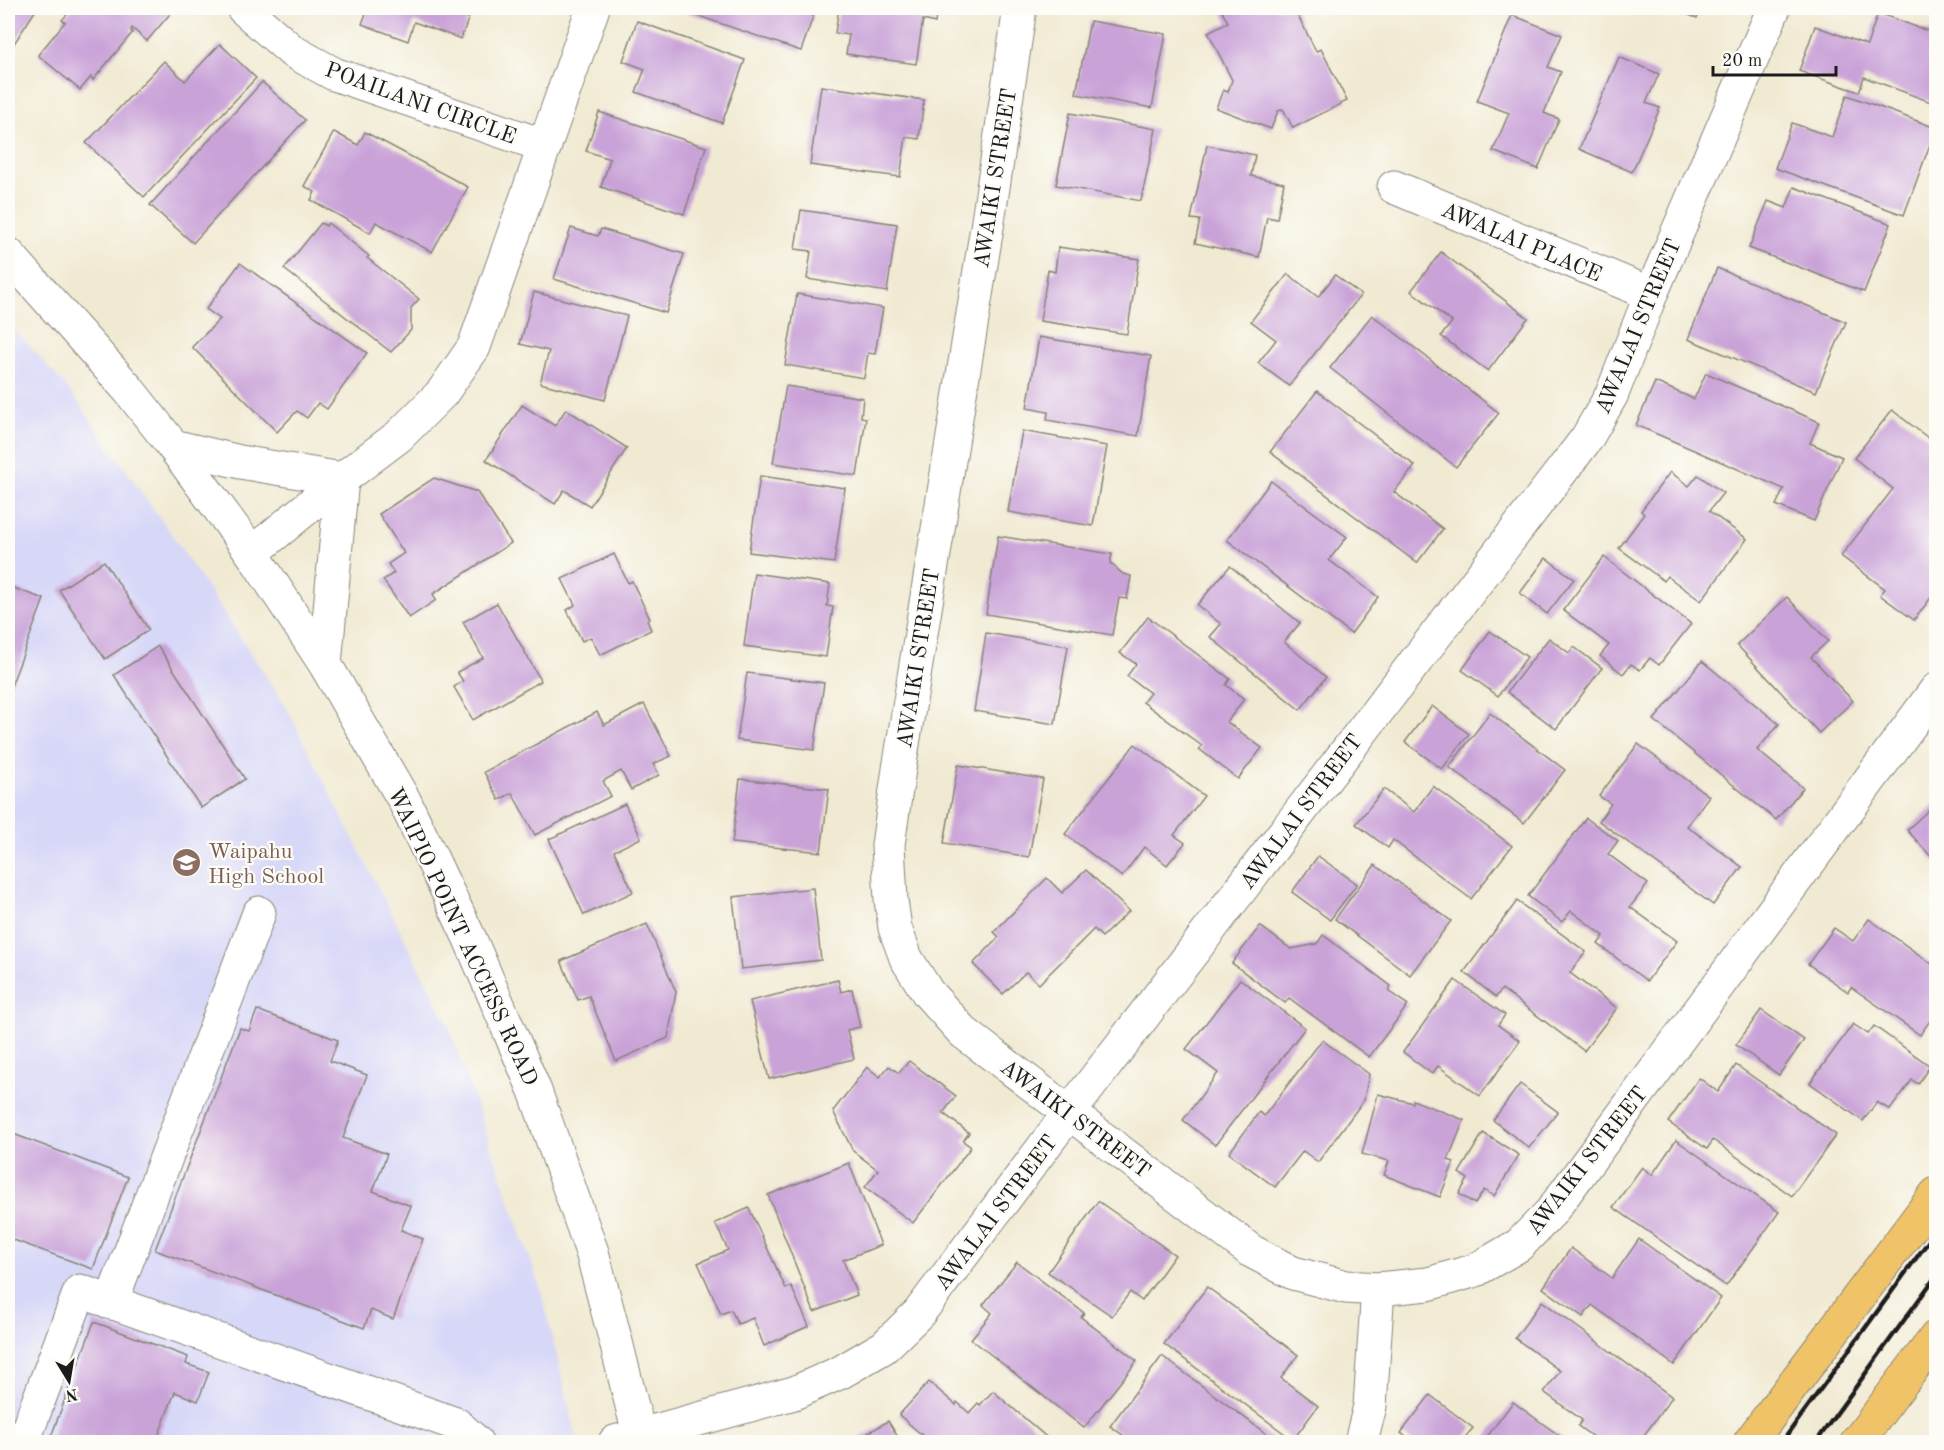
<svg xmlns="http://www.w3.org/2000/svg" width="1944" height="1450" font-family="'Old Standard TT',serif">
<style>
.built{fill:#d7d7f8}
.building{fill:#c9a2d8}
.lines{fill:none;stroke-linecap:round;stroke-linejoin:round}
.minor-casing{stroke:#868378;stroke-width:35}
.major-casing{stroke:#868378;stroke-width:35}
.minor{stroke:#fff;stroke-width:33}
.major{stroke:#f0c369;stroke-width:33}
.rail{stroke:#1c1c1c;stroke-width:4.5}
.labels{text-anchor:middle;stroke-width:4.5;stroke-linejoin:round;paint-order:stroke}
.street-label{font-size:22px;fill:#1c1c1c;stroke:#fdfcf7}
.education-label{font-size:22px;fill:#785e54;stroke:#fdfcf7;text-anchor:start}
</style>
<rect width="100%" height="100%" fill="#fdfcf7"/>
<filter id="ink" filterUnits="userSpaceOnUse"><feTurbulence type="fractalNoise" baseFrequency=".0167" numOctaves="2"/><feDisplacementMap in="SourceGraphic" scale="12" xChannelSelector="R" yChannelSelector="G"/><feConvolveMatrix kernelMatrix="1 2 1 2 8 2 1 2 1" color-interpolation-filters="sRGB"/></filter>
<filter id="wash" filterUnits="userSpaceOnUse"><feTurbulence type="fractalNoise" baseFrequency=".008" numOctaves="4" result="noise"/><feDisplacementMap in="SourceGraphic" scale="24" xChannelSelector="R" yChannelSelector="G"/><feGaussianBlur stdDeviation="1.35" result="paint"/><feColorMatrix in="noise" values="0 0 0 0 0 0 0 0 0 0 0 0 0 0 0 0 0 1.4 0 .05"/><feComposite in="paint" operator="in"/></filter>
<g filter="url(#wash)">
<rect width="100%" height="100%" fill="#f1ead3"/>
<polygon class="built" points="8,322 69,390 172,535 284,703 448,1024 540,1287 578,1442 8,1442"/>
<g id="blocks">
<g class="building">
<polygon points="8,8 37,8 8,53"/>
<polygon points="73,8 175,8 147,41 132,28 131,31 133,32 93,80 91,77 80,90 38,55 65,22 62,20"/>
<polygon points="368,8 472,8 461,39 414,22 408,41 362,24"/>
<polygon points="682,8 816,8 801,51 681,10"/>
<polygon points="839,8 937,8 935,23 923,20 916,64 846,54 849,35 835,33"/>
<polygon points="1220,8 1294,8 1316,51 1321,49 1347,101 1293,128 1283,109 1278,111 1271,129 1216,108 1223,90 1228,92 1232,80 1208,32 1228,22"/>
<polygon points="1669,8 1700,8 1697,18"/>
<polygon points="1878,13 1936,34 1936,104 1864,77 1859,92 1799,71 1815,26 1867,45"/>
<polygon points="1512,15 1562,35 1548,67 1561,72 1544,113 1559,119 1538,169 1493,151 1509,113 1477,101"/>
<polygon points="637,21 745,60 722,123 636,92 645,69 623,61"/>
<polygon points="1090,21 1166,34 1152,108 1076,94"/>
<polygon points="220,44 256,78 144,197 86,143 164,61 185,81"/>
<polygon points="1619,57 1659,74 1646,103 1660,108 1632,172 1579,149"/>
<polygon points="262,82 305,120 193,243 150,205"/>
<polygon points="821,86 924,100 919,139 906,137 900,177 810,165"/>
<polygon points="1847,95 1936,128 1904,215 1775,168 1792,123 1832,137"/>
<polygon points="599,112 706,147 684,214 601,187 610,159 586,151"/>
<polygon points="1070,113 1156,129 1141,201 1056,185"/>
<polygon points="334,132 358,145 365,132 468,187 432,252 376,222 370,233 311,200 315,192 304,186"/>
<polygon points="1207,145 1255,155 1251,176 1284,183 1277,219 1267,217 1259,257 1195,243 1200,220 1191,219"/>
<polygon points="1794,187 1891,224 1864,292 1749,248 1768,201 1786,208"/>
<polygon points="801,210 897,224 887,292 807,279 811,251 795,249"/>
<polygon points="321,223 326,226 328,223 369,256 367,258 419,299 411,308 411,330 391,352 284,269"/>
<polygon points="571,228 598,236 601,229 684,254 666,313 554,279"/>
<polygon points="1058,247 1139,259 1127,334 1040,321 1048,270 1055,272"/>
<polygon points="1441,252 1528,318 1488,371 1441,336 1452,322 1411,291"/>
<polygon points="240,263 367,353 327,409 318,403 307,418 297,411 277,432 192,347 220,319 206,309"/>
<polygon points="1717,268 1846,322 1816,392 1688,339"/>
<polygon points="1288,274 1318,297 1335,275 1361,295 1289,386 1258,363 1276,340 1251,321"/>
<polygon points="534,292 627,316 605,400 540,383 549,351 520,344"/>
<polygon points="797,294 883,308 875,354 868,353 864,378 785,365"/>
<polygon points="1372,315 1499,413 1456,467 1330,368"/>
<polygon points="1039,337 1151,356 1138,436 1047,420 1048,412 1027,408"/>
<polygon points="1706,373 1819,422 1810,443 1842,457 1814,521 1776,505 1784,489 1636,425 1655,382 1694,399"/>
<polygon points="786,386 863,398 861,417 866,418 857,476 773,463"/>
<polygon points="1317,391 1415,466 1394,492 1443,529 1417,563 1270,452"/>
<polygon points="522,405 555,426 566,409 627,448 590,506 564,490 555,504 486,460"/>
<polygon points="1892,410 1936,444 1936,558 1933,562 1936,565 1936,591 1914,620 1880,595 1885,589 1841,556 1893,489 1854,458"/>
<polygon points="1022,431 1107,446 1093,526 1008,512"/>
<polygon points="1670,472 1689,486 1698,475 1723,493 1709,511 1747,539 1701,601 1667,576 1664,581 1619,548 1644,514 1641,511"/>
<polygon points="760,476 845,488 834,563 749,552"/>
<polygon points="434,478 477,492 511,543 433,594 436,600 409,618 383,580 394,573 388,564 404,553 379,514"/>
<polygon points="1271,481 1347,537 1329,560 1378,597 1351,634 1227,540"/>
<polygon points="998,536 1112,554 1110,563 1123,574 1131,576 1127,599 1119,598 1112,635 986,614"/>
<polygon points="614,554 628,583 632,581 650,619 647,620 651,630 600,655 591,637 582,641 567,610 575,605 562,579"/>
<polygon points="1604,557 1691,624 1659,665 1650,658 1640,670 1631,664 1623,674 1600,656 1609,645 1563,610"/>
<polygon points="1546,558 1574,579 1547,614 1520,593"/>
<polygon points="104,561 149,630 105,659 59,590"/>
<polygon points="1230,566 1300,623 1284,642 1326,677 1300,710 1210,637 1221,624 1197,605"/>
<polygon points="754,573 830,584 827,606 833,607 826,657 744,646"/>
<polygon points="8,586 44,599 8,694"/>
<polygon points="1787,597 1828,641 1811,657 1853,701 1819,733 1737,645"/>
<polygon points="497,603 541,681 473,720 454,687 463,681 457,672 483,658 463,622"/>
<polygon points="1148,617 1230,679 1226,685 1244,699 1227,722 1262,748 1238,779 1199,749 1202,746 1143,702 1150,693 1127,676 1136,664 1120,653"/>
<polygon points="1490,631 1527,657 1498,696 1462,670"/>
<polygon points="986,633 1068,646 1055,724 974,711"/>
<polygon points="1549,638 1569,653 1574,647 1602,668 1556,729 1507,692"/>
<polygon points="158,646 245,779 201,808 114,675"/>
<polygon points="1702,661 1779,724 1757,750 1803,788 1776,820 1654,720"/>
<polygon points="747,673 824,683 814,750 737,740"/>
<polygon points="644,704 671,756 653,764 659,775 631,790 621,771 603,781 611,796 535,835 512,793 499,800 484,772 597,712 604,725"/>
<polygon points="1432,706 1469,734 1442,769 1405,742"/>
<polygon points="1490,713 1565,770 1524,823 1449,767"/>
<polygon points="1135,744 1204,796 1174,835 1185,843 1167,865 1144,847 1122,877 1065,834"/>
<polygon points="1638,744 1709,796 1687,826 1742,867 1713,905 1599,821 1611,804 1599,796"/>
<polygon points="958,765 1043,779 1029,857 944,843"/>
<polygon points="740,779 829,789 821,852 732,843"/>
<polygon points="1433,786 1512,846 1471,899 1393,840 1388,848 1356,824 1384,789 1414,812"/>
<polygon points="1936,803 1936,862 1907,830"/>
<polygon points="625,804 641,838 614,851 633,892 584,915 549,839"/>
<polygon points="1586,818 1618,841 1608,854 1648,884 1630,907 1677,941 1647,981 1598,944 1604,936 1571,911 1562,922 1528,896"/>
<polygon points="1318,856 1357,884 1330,920 1292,892"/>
<polygon points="1375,865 1451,921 1410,975 1335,919"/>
<polygon points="1086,870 1129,911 1102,937 1094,929 1039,984 1026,972 1003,994 973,964 999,937 994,932 1047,878 1062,893"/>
<polygon points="813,888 821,960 741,969 733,897"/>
<polygon points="1517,901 1586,952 1570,973 1617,1008 1584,1051 1502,989 1496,997 1464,972"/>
<polygon points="1869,919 1936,967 1936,1012 1920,1035 1851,987 1848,992 1808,964 1834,928 1853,941"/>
<polygon points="647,924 676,992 668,1038 616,1061 589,996 578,1000 561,961"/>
<polygon points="1260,926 1291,949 1317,944 1323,935 1391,986 1388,991 1408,1005 1369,1057 1289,998 1285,1003 1232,963"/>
<polygon points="1240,979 1305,1028 1215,1145 1183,1120 1218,1073 1186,1049"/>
<polygon points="838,980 841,992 852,989 860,1027 847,1030 854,1059 769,1079 750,1001"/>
<polygon points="1455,980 1505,1015 1498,1025 1520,1041 1480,1096 1438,1066 1432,1074 1403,1052"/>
<polygon points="257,1010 338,1040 330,1061 367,1075 343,1138 387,1154 373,1191 411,1206 401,1230 423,1239 393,1319 371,1310 364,1328 155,1250 240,1028 249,1031"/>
<polygon points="1761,1010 1804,1040 1779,1075 1736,1045"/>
<polygon points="1853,1024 1868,1034 1874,1026 1930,1066 1918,1084 1912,1080 1890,1110 1877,1102 1863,1121 1810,1083"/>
<polygon points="1322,1040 1369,1074 1364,1100 1318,1162 1303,1151 1275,1187 1229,1153 1259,1112 1264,1116"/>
<polygon points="909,1061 956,1096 943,1113 969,1133 963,1141 971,1147 913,1223 865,1187 878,1170 853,1151 833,1111 867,1067 880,1077 889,1066 899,1073"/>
<polygon points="1736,1065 1836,1135 1792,1196 1713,1140 1707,1149 1668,1122 1699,1078 1718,1092"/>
<polygon points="1520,1084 1558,1112 1529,1148 1493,1120"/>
<polygon points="1378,1094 1413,1103 1413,1100 1464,1120 1448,1160 1454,1162 1440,1197 1384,1175 1389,1161 1362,1154"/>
<polygon points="8,1132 128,1177 93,1269 8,1238"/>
<polygon points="1483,1133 1519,1155 1494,1196 1484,1190 1475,1204 1459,1194 1468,1179 1459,1173"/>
<polygon points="1676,1140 1779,1212 1726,1286 1613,1207 1642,1167 1652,1175"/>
<polygon points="849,1163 881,1245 843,1260 857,1295 814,1312 768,1195"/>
<polygon points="1098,1201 1175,1255 1142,1301 1130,1292 1112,1316 1048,1272"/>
<polygon points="749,1208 786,1289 791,1286 809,1326 764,1346 753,1318 738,1324 731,1310 721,1314 698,1263 728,1250 715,1223"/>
<polygon points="1639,1239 1721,1298 1674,1365 1592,1305 1583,1317 1543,1288 1571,1248 1612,1278"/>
<polygon points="1017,1262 1084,1313 1081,1317 1137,1361 1084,1428 971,1339 992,1313 983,1305"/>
<polygon points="1207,1287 1298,1355 1281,1378 1318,1406 1293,1440 1164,1344"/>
<polygon points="1542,1301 1672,1397 1639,1442 1600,1442 1578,1426 1582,1420 1544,1392 1560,1371 1515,1338"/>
<polygon points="94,1322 188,1357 186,1364 209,1372 198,1401 175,1392 156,1442 49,1442"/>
<polygon points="1162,1356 1277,1442 1133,1442 1110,1426"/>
<polygon points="929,1382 956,1405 957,1402 969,1413 978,1403 980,1405 993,1391 1052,1442 950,1442 944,1438 940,1442 930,1442 899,1415"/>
<polygon points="1430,1395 1473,1428 1461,1442 1413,1442 1401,1433"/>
<polygon points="1513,1402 1568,1442 1483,1442"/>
<polygon points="888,1421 901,1442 853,1442"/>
</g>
</g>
</g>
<g filter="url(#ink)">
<use href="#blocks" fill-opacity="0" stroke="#868378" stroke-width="1.5"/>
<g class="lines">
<defs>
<g id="minor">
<polyline points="243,8 292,51 334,74 545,146"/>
<polyline points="1020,8 988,221 899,769 888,845 891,900 895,928 906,958 928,993 963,1032 1251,1251 1293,1273 1346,1287 1378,1289 1428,1284 1476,1270 1519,1245 1551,1212 1936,690"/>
<polyline points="1394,187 1651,294"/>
<polyline points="8,254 128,389 173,446 252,553 325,664 404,800 470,939 535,1091 592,1252 616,1342 641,1442"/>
<polyline points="173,446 240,462 342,479 325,664"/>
<polyline points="252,553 342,479 399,436 442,393 474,347 593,8"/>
<polyline points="111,1303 259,913"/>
<polyline points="23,1442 80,1291 456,1424 476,1442"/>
<polyline points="615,1442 794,1393 841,1372 884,1347 919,1313 1069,1113 1587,438 1612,394 1651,294 1774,8"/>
<polyline points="1361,1442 1370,1406 1378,1289"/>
</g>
<g id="major">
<polyline points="1750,1442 1936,1194"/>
<polyline points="1857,1442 1936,1337"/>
</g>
</defs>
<use href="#minor" class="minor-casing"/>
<use href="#major" class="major-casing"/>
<use href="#minor" class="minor"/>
<use href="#major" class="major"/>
<g class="rail">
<polyline points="1782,1442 1936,1231"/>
<polyline points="1816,1442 1936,1276"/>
</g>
</g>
</g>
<defs>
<symbol id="school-disc" viewBox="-11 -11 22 22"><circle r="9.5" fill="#8d6e63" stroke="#fdfcf7"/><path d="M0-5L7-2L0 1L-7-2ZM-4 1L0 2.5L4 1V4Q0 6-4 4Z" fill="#fff"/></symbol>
</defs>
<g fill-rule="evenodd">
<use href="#school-disc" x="170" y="846" width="33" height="33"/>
</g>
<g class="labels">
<g class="street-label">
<text transform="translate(421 102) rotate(20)" y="8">POAILANI CIRCLE</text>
<text transform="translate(994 178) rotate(-81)" y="8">AWAIKI STREET</text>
<text transform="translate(1522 241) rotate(23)" y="8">AWALAI PLACE</text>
<text transform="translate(1637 326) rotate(-67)" y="8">AWALAI STREET</text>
<text transform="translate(917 658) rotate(-81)" y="8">AWAIKI STREET</text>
<text transform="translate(1300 811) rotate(-53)" y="8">AWALAI STREET</text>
<text transform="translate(464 936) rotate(65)" y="8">WAIPIO POINT ACCESS ROAD</text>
<text transform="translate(1076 1118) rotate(37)" y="8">AWAIKI STREET</text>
<text transform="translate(1586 1160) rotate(-52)" y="8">AWAIKI STREET</text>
<text transform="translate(995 1212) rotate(-53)" y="8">AWALAI STREET</text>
</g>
<g class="education-label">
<text x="208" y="858">Waipahu<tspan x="208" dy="25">High School</tspan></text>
</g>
</g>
<rect width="1944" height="1450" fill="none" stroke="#fdfcf7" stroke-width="30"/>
<g transform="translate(69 1381) rotate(169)" stroke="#fdfcf7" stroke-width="4.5" paint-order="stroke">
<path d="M0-4.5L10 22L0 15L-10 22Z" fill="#1c1c1c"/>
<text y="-9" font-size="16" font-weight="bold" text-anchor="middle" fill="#1c1c1c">N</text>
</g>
<path d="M1713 66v9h123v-9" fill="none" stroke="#1c1c1c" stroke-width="3"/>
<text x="1722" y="66" font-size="18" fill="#1c1c1c" stroke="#fdfcf7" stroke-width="4.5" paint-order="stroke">20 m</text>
</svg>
